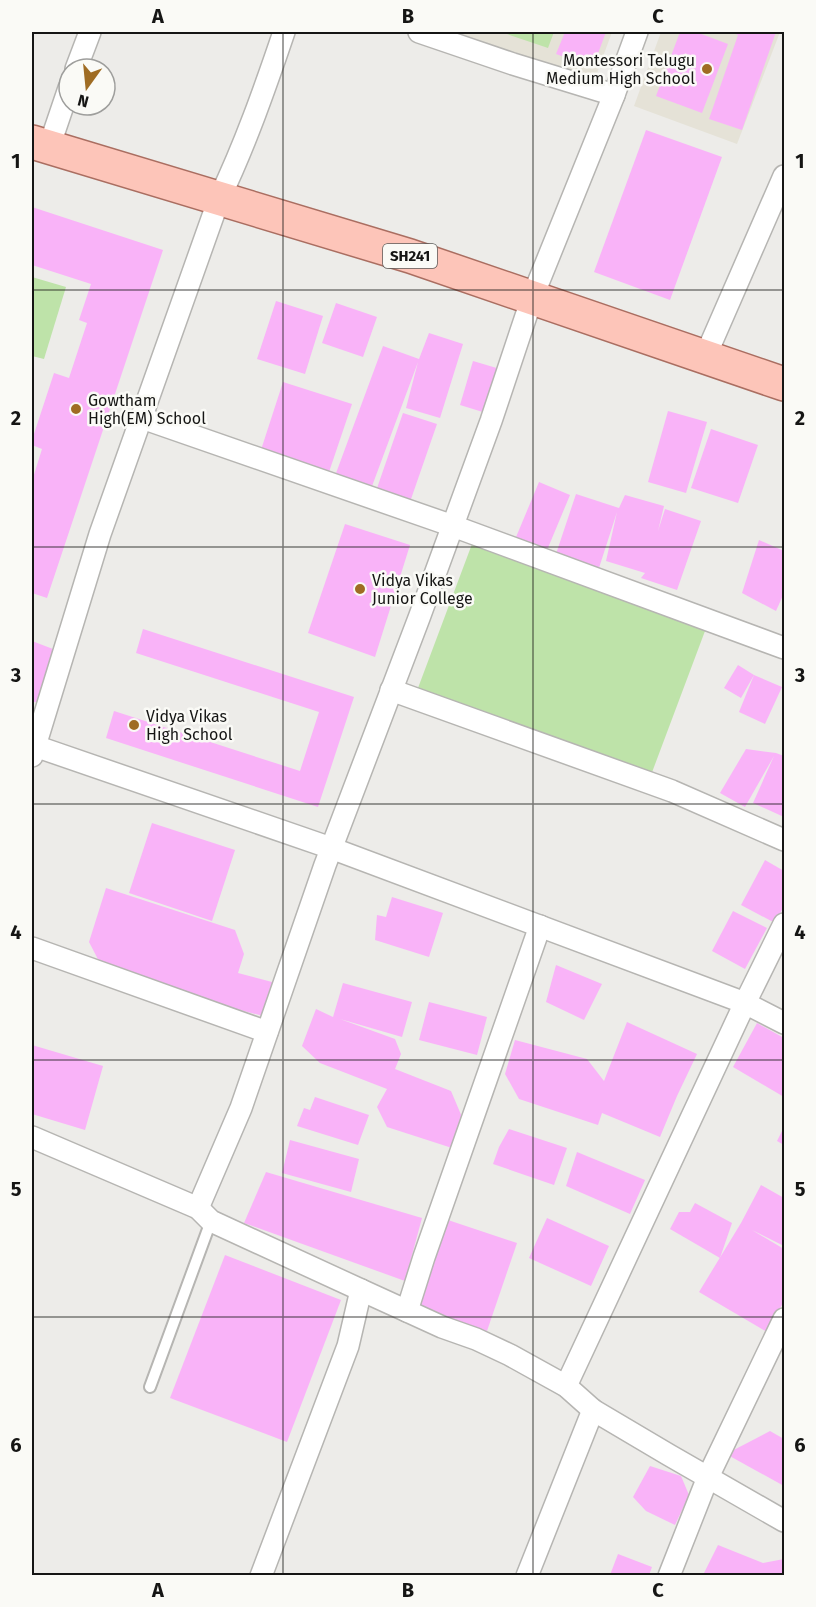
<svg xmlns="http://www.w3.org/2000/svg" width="816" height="1607" font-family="'Fira Sans',sans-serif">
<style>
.built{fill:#e5e2d7}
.green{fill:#bee3a9}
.building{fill:#f9b3f8}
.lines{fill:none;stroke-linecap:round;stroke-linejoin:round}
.service-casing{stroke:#b6b5b2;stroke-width:14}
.minor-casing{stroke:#b6b5b2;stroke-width:24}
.primary-casing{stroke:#aa6e61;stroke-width:36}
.service{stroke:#fff;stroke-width:10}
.minor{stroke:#fff;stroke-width:21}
.primary{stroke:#fdc5b9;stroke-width:33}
.grid{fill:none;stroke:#151514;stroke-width:1.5;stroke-opacity:0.55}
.poi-dot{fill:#9f6c23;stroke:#fafaf6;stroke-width:2}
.labels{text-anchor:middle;stroke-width:5;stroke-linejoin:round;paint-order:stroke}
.shield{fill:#fafaf6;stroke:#5a5a58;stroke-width:1.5}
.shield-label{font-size:15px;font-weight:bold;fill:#151514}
.poi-label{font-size:16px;fill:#151514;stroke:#fafaf6;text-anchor:start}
.neatline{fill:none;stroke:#151514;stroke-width:2}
.grid-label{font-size:20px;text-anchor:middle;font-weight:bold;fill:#151514}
</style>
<rect width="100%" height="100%" fill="#edece9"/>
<g class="built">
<polygon points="447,32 612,32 593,84"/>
<polygon points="661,32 780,32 737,144 634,106"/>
</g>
<g class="green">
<polygon points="501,32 554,32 548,48"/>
<polygon points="32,277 66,287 44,359 32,356"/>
<polygon points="472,544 705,631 651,775 418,688"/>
</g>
<g class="building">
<polygon points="565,32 606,32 593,67 556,54"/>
<polygon points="680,32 696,32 728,44 702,113 656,96"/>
<polygon points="731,32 776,32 742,130 709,119 738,35"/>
<polygon points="646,130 722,157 670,300 594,272"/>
<polygon points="32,207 163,250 47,598 32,593 32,481 42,449 32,445 32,440 54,373 69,378 87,323 79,320 91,284 32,265"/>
<polygon points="276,301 323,316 305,374 257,359"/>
<polygon points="336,303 377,317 363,357 322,343"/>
<polygon points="429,333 463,344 440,418 406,408 418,362 368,497 332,484 383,346 419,359"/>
<polygon points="473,361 500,369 486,413 460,405"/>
<polygon points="283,382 352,404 328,475 260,453"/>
<polygon points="668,411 707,422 686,493 648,482"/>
<polygon points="403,413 437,424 410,502 376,491"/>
<polygon points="711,429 758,445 738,503 691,488"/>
<polygon points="539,482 570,495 545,555 514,542"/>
<polygon points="576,494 619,508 625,495 664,506 658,531 665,509 701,521 677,590 641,578 645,573 606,561 617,512 598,571 555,557"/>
<polygon points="345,524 410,545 375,657 308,633"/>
<polygon points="759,540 784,551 784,593 776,611 742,593"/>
<polygon points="143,629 354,697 318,807 106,738 114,711 300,771 319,712 136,653"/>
<polygon points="32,641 53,649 67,677 55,709 32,701"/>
<polygon points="738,665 754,675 782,687 765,724 739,712 754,675 741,698 724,688"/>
<polygon points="746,749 776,753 784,756 784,817 753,803 774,756 745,807 720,793"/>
<polygon points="152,823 235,850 212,921 129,893"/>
<polygon points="765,860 784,871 784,906 775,923 741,905"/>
<polygon points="106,888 235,930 244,954 238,973 291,987 282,1021 229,1007 102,967 89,942"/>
<polygon points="392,897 443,913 429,957 375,940 377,915 386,917"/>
<polygon points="733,911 767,928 745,969 712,951"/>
<polygon points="556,965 602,984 584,1020 546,1002"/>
<polygon points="343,983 412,1002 402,1037 340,1019 395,1039 401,1054 395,1069 451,1091 462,1117 452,1148 387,1127 377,1107 387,1089 320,1063 302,1046 316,1009 333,1017"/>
<polygon points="429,1002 487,1017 477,1055 419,1040"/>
<polygon points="627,1022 697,1054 677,1096 660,1137 602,1113 598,1125 519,1099 505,1074 515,1040 587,1059 604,1081"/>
<polygon points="757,1023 784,1038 784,1097 733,1067"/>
<polygon points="32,1045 103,1066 85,1130 32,1114"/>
<polygon points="315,1097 369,1115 358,1145 297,1126 304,1108 310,1110"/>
<polygon points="784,1127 784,1145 777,1141"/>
<polygon points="509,1129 567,1148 554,1185 493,1164 499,1147"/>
<polygon points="290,1140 359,1159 351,1192 282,1173"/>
<polygon points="577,1152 645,1180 630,1214 566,1186"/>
<polygon points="266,1172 422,1218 405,1281 244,1223"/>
<polygon points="761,1185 784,1198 784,1246 752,1230 784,1249 784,1301 767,1332 699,1292 741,1223"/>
<polygon points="695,1203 732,1223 720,1258 670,1229 679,1212 690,1212"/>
<polygon points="547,1218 609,1246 591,1286 529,1258"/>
<polygon points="445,1219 517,1243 487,1331 415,1307"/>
<polygon points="225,1255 341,1300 287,1442 170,1398"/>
<polygon points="770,1431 784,1439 784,1486 726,1454"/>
<polygon points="650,1466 681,1476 689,1495 675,1525 646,1511 633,1497"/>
<polygon points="718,1545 763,1563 784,1559 784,1575 703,1575"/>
<polygon points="618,1554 652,1567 649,1575 610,1575"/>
</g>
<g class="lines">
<defs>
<polyline id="service" points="150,1387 211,1221"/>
<g id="minor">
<polyline points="419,32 513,64 614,95"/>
<polyline points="76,69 90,32"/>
<polyline points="49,147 69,88"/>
<polyline points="705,357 784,176"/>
<polyline points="142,418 453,526 784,648"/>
<polyline points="391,690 672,791 784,840"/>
<polyline points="35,746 331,848 745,1003 784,1023"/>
<path d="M32 756 100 534 219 199C245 145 265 88 284 32"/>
<polyline points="32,948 267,1032"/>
<polyline points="32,1137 198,1208 211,1221 361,1290 348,1346 261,1576"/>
<polyline points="198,1208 241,1108 325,865 419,618 491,421 532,298 614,95 637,32"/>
<polyline points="361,1290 442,1327 476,1339 510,1355 566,1386 593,1410 669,1455 784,1521"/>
<polyline points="407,1311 424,1257 540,926"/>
<polyline points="566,1386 745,1003 784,924"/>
<polyline points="527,1576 593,1410"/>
<polyline points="669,1576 708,1477 784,1319"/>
</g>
<polyline id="primary" points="32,142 410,256 784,384"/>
</defs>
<use href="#service" class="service-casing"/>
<use href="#minor" class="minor-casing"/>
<use href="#primary" class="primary-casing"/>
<use href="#service" class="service"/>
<use href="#minor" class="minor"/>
<use href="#primary" class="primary"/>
</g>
<path class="grid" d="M283 32V1576M533 32V1576M32 290H784M32 547H784M32 804H784M32 1060H784M32 1317H784"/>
<g class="poi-dot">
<circle cx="707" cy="69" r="6"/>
<circle cx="76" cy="409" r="6"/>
<circle cx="360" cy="589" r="6"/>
<circle cx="134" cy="725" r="6"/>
</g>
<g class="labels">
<rect class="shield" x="383" y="244" width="54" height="24" rx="4.5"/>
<g class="shield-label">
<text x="410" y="261">SH241</text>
</g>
<g class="poi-label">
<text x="695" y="66" text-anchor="end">Montessori Telugu<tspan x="695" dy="18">Medium High School</tspan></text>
<text x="88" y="406">Gowtham<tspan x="88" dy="18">High(EM) School</tspan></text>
<text x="372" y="586">Vidya Vikas<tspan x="372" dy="18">Junior College</tspan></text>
<text x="146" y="722">Vidya Vikas<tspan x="146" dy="18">High School</tspan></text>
</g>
</g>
<rect width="816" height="1607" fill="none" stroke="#fafaf6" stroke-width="66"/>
<g transform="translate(87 87) rotate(195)"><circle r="28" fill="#fafaf6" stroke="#9e9e9c" stroke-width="1.5"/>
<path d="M0-4.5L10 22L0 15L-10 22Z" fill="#9f6c23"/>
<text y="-9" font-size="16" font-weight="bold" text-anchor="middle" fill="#151514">N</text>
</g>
<rect x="33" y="33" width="750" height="1541" class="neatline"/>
<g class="grid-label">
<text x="158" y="23">A</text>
<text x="408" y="23">B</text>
<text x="658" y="23">C</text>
<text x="16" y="168">1</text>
<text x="800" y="168">1</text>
<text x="16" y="425">2</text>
<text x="800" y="425">2</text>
<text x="16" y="682">3</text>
<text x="800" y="682">3</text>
<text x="16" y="939">4</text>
<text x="800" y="939">4</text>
<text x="16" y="1196">5</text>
<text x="800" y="1196">5</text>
<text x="16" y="1452">6</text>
<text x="800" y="1452">6</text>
<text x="158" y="1597">A</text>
<text x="408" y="1597">B</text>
<text x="658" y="1597">C</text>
</g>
</svg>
